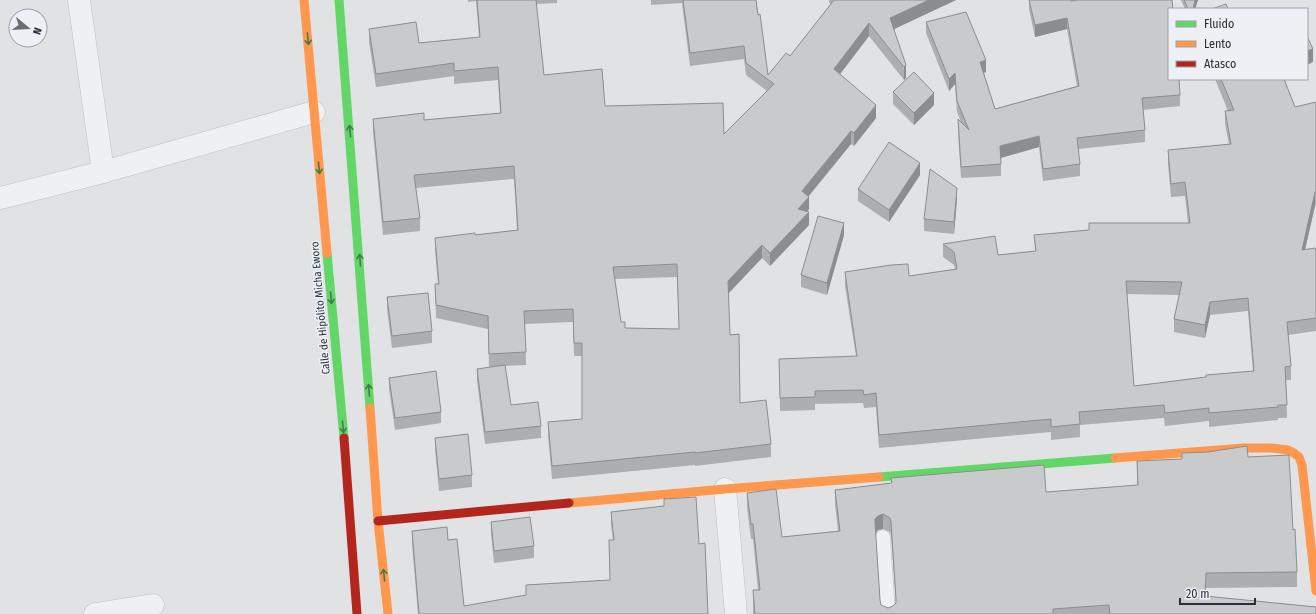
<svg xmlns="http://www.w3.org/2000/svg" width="1316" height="614" font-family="'Fira Sans Condensed',sans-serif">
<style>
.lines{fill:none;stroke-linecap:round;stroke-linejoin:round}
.lane-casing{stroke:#bec0c2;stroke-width:15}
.street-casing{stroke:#bec0c2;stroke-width:23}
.lane{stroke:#eff0f1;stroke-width:14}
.street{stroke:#eff0f1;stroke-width:22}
.fast{stroke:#63d668;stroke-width:9}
.slow{stroke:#ff974d;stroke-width:9}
.jam{stroke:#b3261e;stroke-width:9}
.wall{fill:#acaeaf;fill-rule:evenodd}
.shaded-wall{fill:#8c8d8f}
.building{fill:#c8cacc;stroke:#8c8d8f;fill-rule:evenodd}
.oneway{stroke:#437b4f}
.labels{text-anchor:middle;stroke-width:3;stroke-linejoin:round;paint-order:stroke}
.street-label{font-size:11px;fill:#29303b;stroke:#edf0f4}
</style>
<rect width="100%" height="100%" fill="#e0e2e4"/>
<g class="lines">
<defs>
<polyline id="lane" points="883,537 888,614"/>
<g id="street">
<polyline points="79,0 103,172"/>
<polyline points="0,198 103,172 314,112"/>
<polyline points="725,489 736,614"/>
<polyline points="95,614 153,605"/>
</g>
</defs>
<use href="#lane" class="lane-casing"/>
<use href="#street" class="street-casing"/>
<use href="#lane" class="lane"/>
<use href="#street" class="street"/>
<g class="fast">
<polyline points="339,0 370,408"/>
<polyline points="327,253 344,438"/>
<polyline points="879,477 1115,458"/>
</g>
<g class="slow">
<polyline points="304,0 327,253"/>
<polyline points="370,408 378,521 388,614"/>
<polyline points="1115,458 1244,448 1272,448 1288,450 1294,453 1299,457 1302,465 1316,591"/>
<polyline points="569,503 725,489 879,477"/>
</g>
<g class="jam">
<polyline points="344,438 357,614"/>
<polyline points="378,521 569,503"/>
</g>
</g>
<g class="wall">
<path d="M468 0H557V3L536 4 544 75 605 106 724 134 767 91 746 75 744 59 690 66 682 3 651 5V0H756L768 75 790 56 831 4 829 3V0H956L894 29 906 78 904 80 869 36 840 74 876 118 854 146 851 144 809 196V209L807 212 809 225 770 266 762 258 728 293 730 335 740 403 771 444V457L695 466V465L552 479 548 435V422L582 419V356H574L573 322 525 324 526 365 505 366 511 405 541 426V438L485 444 477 381V369L493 367H489L488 329 436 318 435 284H438L435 250V238L475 235 517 230 514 179 416 188 420 218V231L383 235 373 132V119L424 120 500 113 498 80 454 84V76L376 87 369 42V29L419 43 479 37 476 1 468 2ZM677 277 679 329 625 328 621 322 615 279Z"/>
<polygon points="1029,0 1071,1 1180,95 1180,106 1143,110 1145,130 1145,142 1078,149 1080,164 1080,176 1043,181 1039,147 1001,158 1001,176 961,178 958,131 958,119 961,122 957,112 955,84 949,91 926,33 926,22 986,72 984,73 995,109 1077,86 1067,29 1035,37 1029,9"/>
<polygon points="1181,0 1198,0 1195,9 1185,9"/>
<path d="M1215 79H1284L1295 107 1316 102V205L1315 206 1305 249 1316 252V331L1288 335 1291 366V380H1286L1287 418H1278V420L1209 427V421L1165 426 1164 418 1080 425V437L1051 440V432L879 448 876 407 864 408 863 403 815 404V410L780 411 779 359 856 356 845 286V272L909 276 955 269 954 265 943 257V244L998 255 1035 251 1034 235 1188 223 1185 196 1171 197 1168 164V150L1229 144 1225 124V111H1228ZM1127 294 1179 295 1174 319V332L1205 338 1210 315 1248 311 1253 371 1134 386Z"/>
<polygon points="893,92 934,105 914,125 893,104"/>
<polygon points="920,175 889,222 858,201 858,189"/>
<polygon points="957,199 954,234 924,231 924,219"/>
<polygon points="844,235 827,295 801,287 801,275"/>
<polygon points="387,297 432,331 432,343 392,348 387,309"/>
<polygon points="389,378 441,412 441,423 395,430 389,389"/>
<polygon points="435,438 472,475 472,487 439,491 435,449"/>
<path d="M1248 457 1293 530 1297 572V587L1206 588V596L1316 614H753V590H758L753 539H751L747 507V493L782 537 838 531 835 504V490L891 483V478L1046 492 1137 485V461ZM883 529 890 532 891 536 896 603 893 606 888 608 881 605 880 600 875 534 878 530Z"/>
<polygon points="664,499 699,544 708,614 418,614 412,544 412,531 448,540 464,606 526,595 526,585 610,580 609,540 613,540 611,525 611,512 664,506"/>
<polygon points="491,522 534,546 534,558 494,563 491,534"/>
</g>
<g class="shaded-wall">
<polygon points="929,0 956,0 890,31 890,18"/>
<polygon points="1195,0 1198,0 1195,9 1193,9"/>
<polygon points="1067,18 1067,29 1035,37 1035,25"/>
<polygon points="869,23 869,36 834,82 834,69"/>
<polygon points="1313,49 1313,62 1307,65 1307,51"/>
<polygon points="986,60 986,72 980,74 980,62"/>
<polygon points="906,65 906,78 904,80 904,67"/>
<polygon points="955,73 955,84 949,91 949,79"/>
<polygon points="934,93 934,105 914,125 914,113"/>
<polygon points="876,105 876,118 854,146 854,133"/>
<polygon points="851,131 851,144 802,204 802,191"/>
<polygon points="1039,136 1039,147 1000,158 1000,146"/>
<polygon points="920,163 920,175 889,222 889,210"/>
<polygon points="957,188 957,199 954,234 954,222"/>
<polygon points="1315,192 1315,206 1302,263 1302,250"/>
<polygon points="809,197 809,209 798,222 798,209"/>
<polygon points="809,212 809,225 770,266 770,253"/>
<polygon points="844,223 844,235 827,295 827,283"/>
<polygon points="762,245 762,258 728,294 728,281"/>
<polygon points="1210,302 1210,315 1205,338 1205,325"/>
<polygon points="883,514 883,529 878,530 875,534 875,519 878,516"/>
</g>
<g class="building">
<path d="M477 0H536L544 75 602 69 605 106 723 103 724 134 774 84 746 63 744 46 690 53 683 0H756L758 15 760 14 768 75 786 53 790 56 834 0H929L890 18 906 65 904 67 869 23 834 69 876 105 854 133 851 131 802 191 809 197 798 209 809 212 770 253 762 245 728 281 730 335 739 334 740 403 766 400 771 444 695 453V452L552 466 548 422 582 419V343H574L573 309 524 311 526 352 489 354 488 316 436 305 435 284H439L435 238 475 233V235L518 230 514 166 414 175 420 218 383 222 373 119 424 113V120L501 113 498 67 454 71V63L376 74 369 29 416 22 419 43 480 37ZM677 264 679 329 625 328V322H621L613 267Z"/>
<polygon points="1029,0 1071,0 1071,1 1077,0 1172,0 1173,9 1169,9 1169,79 1179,79 1180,95 1142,98 1145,130 1077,138 1080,164 1043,169 1039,136 1000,146 1001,164 961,167 958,119 969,130 957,101 955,73 949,79 926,22 966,12 986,60 980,62 995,109 1079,86 1067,18 1035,25"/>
<polygon points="1184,0 1195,0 1193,9 1188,9"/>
<polygon points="1226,4 1228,9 1212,9"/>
<polygon points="1307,36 1313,49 1307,51"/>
<polygon points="914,72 934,93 914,113 893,92"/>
<path d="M1221 79H1284L1295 107 1316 102V192H1315L1302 250 1315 248 1316 252V318L1287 322 1291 366 1285 367 1287 405H1278V407L1209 413V408L1165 413 1164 405 1079 412 1080 424 1051 427V419L879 435 876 393 864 395 863 390 815 391V397L780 398 779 359 857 356 845 272 891 265 908 264 909 276 957 269 954 252 943 244 995 236 998 255 1036 251 1034 235 1089 230V223H1190L1185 182 1171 184 1168 150 1231 144 1225 111 1234 110ZM1126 281 1182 282 1174 319 1205 325 1210 302 1248 298 1254 371 1206 375V377L1134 386Z"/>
<polygon points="889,142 920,163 889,210 858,189"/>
<polygon points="930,169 957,188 954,222 924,219"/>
<polygon points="818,216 844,223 827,283 801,275"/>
<polygon points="428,293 432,331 392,336 387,297"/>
<polygon points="505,365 511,405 538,402 541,426 485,432 477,369"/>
<polygon points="436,371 441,412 395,418 389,378"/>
<polygon points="468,434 472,475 439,479 435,438"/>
<path d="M1247 446 1248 457 1289 455 1293 530 1295 529 1297 572 1206 573 1205 596 1316 607V614H1110L1109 605 1053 609V614H755L753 590H760L753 524H751L747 493 776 489 782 537 840 531 835 490 892 483 891 478 1044 465 1046 492 1138 485 1137 461 1182 459V453L1208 452ZM883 514 890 518 891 522 896 599V603L893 606 888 608 881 605 880 600 875 523V519L878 516Z"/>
<polygon points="696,497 699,544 705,543 708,614 419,614 412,531 447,527 448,540 457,539 464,606 526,595 526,585 610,580 609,540 614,540 611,512 664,506 664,499"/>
<polygon points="530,517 534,546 494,551 491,522"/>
</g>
<defs><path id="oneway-shaft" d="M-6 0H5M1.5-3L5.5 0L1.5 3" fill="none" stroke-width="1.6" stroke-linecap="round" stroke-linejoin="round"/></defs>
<g class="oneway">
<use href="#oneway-shaft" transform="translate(308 39) rotate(85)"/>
<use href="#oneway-shaft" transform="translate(350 131) rotate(-95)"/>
<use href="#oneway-shaft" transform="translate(319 168) rotate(85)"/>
<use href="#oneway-shaft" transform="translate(360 260) rotate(-94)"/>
<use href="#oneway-shaft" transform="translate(331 298) rotate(85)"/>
<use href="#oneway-shaft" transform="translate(369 390) rotate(-94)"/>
<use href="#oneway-shaft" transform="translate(343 427) rotate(85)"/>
<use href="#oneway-shaft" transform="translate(384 575) rotate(-96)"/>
</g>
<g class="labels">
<g class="street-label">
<text transform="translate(320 308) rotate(-95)" y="4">Calle de Hipólito Micha Eworo</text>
</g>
</g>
<rect x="1168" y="8" width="140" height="72" fill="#edf0f4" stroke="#9fa3aa"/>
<rect x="1176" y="21" width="20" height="6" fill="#63d668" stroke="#9fa3aa"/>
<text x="1204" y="28" font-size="12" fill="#29303b">Fluido</text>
<rect x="1176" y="41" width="20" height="6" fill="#ff974d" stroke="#9fa3aa"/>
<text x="1204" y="48" font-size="12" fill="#29303b">Lento</text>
<rect x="1176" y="61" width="20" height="6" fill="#b3261e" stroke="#9fa3aa"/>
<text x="1204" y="68" font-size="12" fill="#29303b">Atasco</text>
<g transform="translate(28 28) rotate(108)"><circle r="19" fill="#edf0f4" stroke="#9fa3aa"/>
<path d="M0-3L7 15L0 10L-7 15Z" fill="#696e76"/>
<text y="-6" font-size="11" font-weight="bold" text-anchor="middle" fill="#29303b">N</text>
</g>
<path d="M1180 598v6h75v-6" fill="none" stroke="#29303b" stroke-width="2"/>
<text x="1186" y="598" font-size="12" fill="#29303b" stroke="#edf0f4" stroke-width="3" paint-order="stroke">20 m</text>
</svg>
